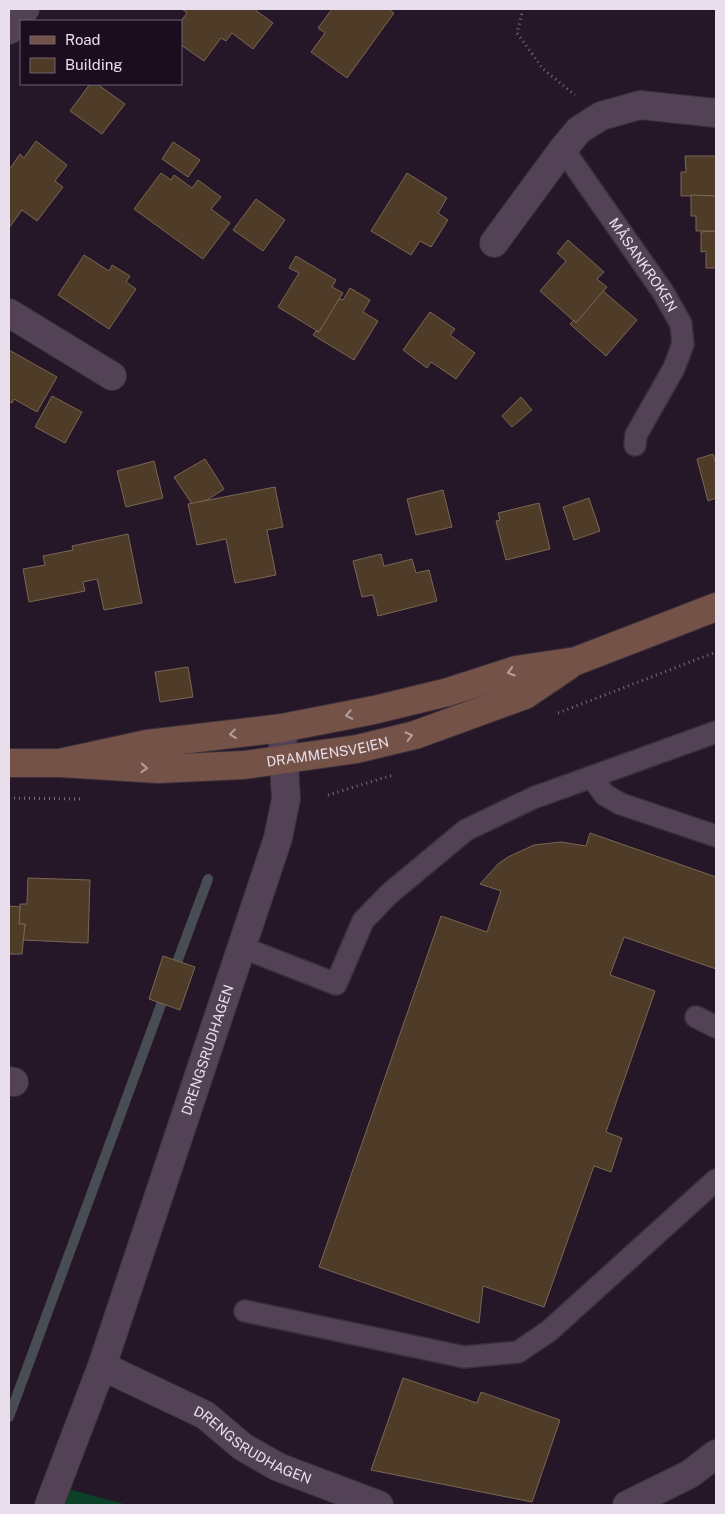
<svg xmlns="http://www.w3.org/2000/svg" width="725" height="1514" font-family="'Public Sans',sans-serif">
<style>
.green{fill:#0a4128}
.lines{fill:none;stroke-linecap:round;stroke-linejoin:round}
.stream{stroke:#484c53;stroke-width:10}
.building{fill:#4e3c29;stroke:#7a6652}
.lane-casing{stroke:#3a2f3c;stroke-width:24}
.street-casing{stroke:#3a2f3c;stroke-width:30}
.secondary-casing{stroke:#3a2f3c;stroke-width:30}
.path{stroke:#7c6f7e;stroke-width:3;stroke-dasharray:1 4;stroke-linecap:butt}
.lane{stroke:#534256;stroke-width:21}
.street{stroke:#534256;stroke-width:28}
.secondary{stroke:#755247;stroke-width:28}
.oneway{stroke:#b59fa1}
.labels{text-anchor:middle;stroke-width:4;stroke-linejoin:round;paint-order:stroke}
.street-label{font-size:14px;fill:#e9deeb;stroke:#1c0d1e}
</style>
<rect width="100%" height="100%" fill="#251628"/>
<polygon class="green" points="68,1489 128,1505 62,1505"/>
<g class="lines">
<g class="stream">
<polyline points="173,973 208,879"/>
<polyline points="9,1417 166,991"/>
</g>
</g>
<g class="building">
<polygon points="182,9 254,9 273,23 253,49 232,33 226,41 221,38 204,61 181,45 181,21 187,13"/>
<polygon points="332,9 388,9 394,13 347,78 311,52 325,33 318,28"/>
<polygon points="90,84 97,84 125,104 102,134 70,111"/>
<polygon points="36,141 67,165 55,181 63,187 37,221 22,210 9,228 9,170 20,154 24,158"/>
<polygon points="173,142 200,160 188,177 162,159"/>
<polygon points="685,156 716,156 716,196 681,196 681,172 686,172"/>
<polygon points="161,173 171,180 174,175 192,188 198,180 221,197 211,209 230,223 203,259 134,209"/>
<polygon points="407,173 447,198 438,213 448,220 431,247 420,241 411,255 371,231"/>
<polygon points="691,195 716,196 716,231 696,231 696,216 691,216"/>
<polygon points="256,199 285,220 263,251 233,230"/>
<polygon points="716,231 716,268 706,268 706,251 701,252 701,232"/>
<polygon points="568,240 604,272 597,279 607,287 576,323 540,291 566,261 557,253"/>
<polygon points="84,255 109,271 112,265 130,276 126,282 136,289 109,329 58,295"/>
<polygon points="296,256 336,280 332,287 343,293 319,332 278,307 299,273 289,268"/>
<polygon points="350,288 370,300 363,312 378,321 354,360 313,335 316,331 319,332 339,299 343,300"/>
<polygon points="603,291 637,320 606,356 570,324 574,320 576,323"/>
<polygon points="430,312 455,329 450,335 475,353 456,379 431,362 427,368 403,350"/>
<polygon points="9,350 57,377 37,412 14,399 12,403 9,401"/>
<polygon points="52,396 82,412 65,443 35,427"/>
<polygon points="521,397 532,410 512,427 502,416"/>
<polygon points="713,454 716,464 716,498 708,501 697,459"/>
<polygon points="205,459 224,489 207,500 192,504 174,477"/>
<polygon points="154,461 163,498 126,507 117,471"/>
<polygon points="275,487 283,527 267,530 276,575 235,583 226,539 197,545 188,504"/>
<polygon points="443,490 452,527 416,535 407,499"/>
<polygon points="589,498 600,531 574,540 563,507"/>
<polygon points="539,503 550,549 506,560 496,521 500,520 498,513"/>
<polygon points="128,534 142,603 104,610 97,579 83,582 85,591 29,602 23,569 45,565 43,556 73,550 72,546"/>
<polygon points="381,554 384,566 412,559 416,573 429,570 437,601 378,616 373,595 362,597 353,561"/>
<polygon points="188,667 193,697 160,702 155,672"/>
<polygon points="590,833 716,877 716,969 624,937 610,975 655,991 606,1132 622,1138 611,1172 594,1166 544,1307 483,1286 479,1323 319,1267 441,916 487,932 501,891 480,884 498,864 508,857 534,845 561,842 586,846"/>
<polygon points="28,878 90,880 88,943 23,940 25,924 19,924 20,904 27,904"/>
<polygon points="9,906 20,907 19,924 25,924 22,954 9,954"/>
<polygon points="163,956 195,967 180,1010 149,999"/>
<polygon points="403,1378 477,1403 481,1392 560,1420 532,1502 371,1470"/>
</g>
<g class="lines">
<defs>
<g id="lane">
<path id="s1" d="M563 149 663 292 681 324 683 344 674 368 636 435 635 445"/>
<polyline points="591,777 605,795 621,804 716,836"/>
<polyline points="241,947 336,984 363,921 389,894 466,830 533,798 716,732"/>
<polyline points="696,1017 716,1027"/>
<polyline points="245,1311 464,1357 518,1352 549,1331 716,1180"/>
</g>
<g id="street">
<polyline points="9,30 25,9"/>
<polyline points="494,243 563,149 579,130 601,116 640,105 716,113"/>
<polyline points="9,313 112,376"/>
<polyline points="9,1081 14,1082"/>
<path id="s2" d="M102 1366 205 1415 243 1447 278 1467 379 1505"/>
<path id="s3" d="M49 1505 102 1366 278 838 286 799 282 728"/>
<polyline points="627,1505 690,1474 716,1454"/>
</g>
<g id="secondary">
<path id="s4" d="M9 763H60L158 769 244 765 357 749 415 735 525 695 568 666"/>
<polyline points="60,763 147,744 282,728 374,710 448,692 516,670 576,661 716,607"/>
</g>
</defs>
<use href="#lane" class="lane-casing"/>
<use href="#street" class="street-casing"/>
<use href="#secondary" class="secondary-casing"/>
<g class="path">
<polyline points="523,9 517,33 543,69 575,95"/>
<polyline points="558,713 716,652"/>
<polyline points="328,795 393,775"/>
<polyline points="9,798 83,799"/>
</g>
<use href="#lane" class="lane"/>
<use href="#street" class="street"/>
<use href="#secondary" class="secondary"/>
</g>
<defs><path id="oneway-chevron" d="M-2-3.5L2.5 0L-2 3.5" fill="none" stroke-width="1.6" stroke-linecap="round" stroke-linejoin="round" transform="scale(1.25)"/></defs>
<g class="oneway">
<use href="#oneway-chevron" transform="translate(511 672) rotate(163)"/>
<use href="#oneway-chevron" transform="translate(349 715) rotate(169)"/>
<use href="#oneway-chevron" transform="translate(233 734) rotate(173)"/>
<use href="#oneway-chevron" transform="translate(409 736) rotate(-14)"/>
<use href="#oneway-chevron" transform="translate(144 768) rotate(3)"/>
</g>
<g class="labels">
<g class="street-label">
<text dy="5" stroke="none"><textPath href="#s1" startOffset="141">MÅSANKROKEN</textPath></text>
<text dy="5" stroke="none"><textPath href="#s4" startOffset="320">DRAMMENSVEIEN</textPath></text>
<text dy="5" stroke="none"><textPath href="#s3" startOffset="482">DRENGSRUDHAGEN</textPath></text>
<text dy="5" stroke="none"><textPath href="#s2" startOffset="171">DRENGSRUDHAGEN</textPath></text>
</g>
</g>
<rect width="725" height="1514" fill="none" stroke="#e9deeb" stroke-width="20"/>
<rect x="20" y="20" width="162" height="65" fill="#1c0d1e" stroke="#6e6170"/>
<rect x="30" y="36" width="25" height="8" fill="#755247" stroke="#6e6170"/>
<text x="65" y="45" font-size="15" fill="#e9deeb">Road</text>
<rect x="30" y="58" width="25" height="15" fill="#4e3c29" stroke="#6e6170"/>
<text x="65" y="70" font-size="15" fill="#e9deeb">Building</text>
</svg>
